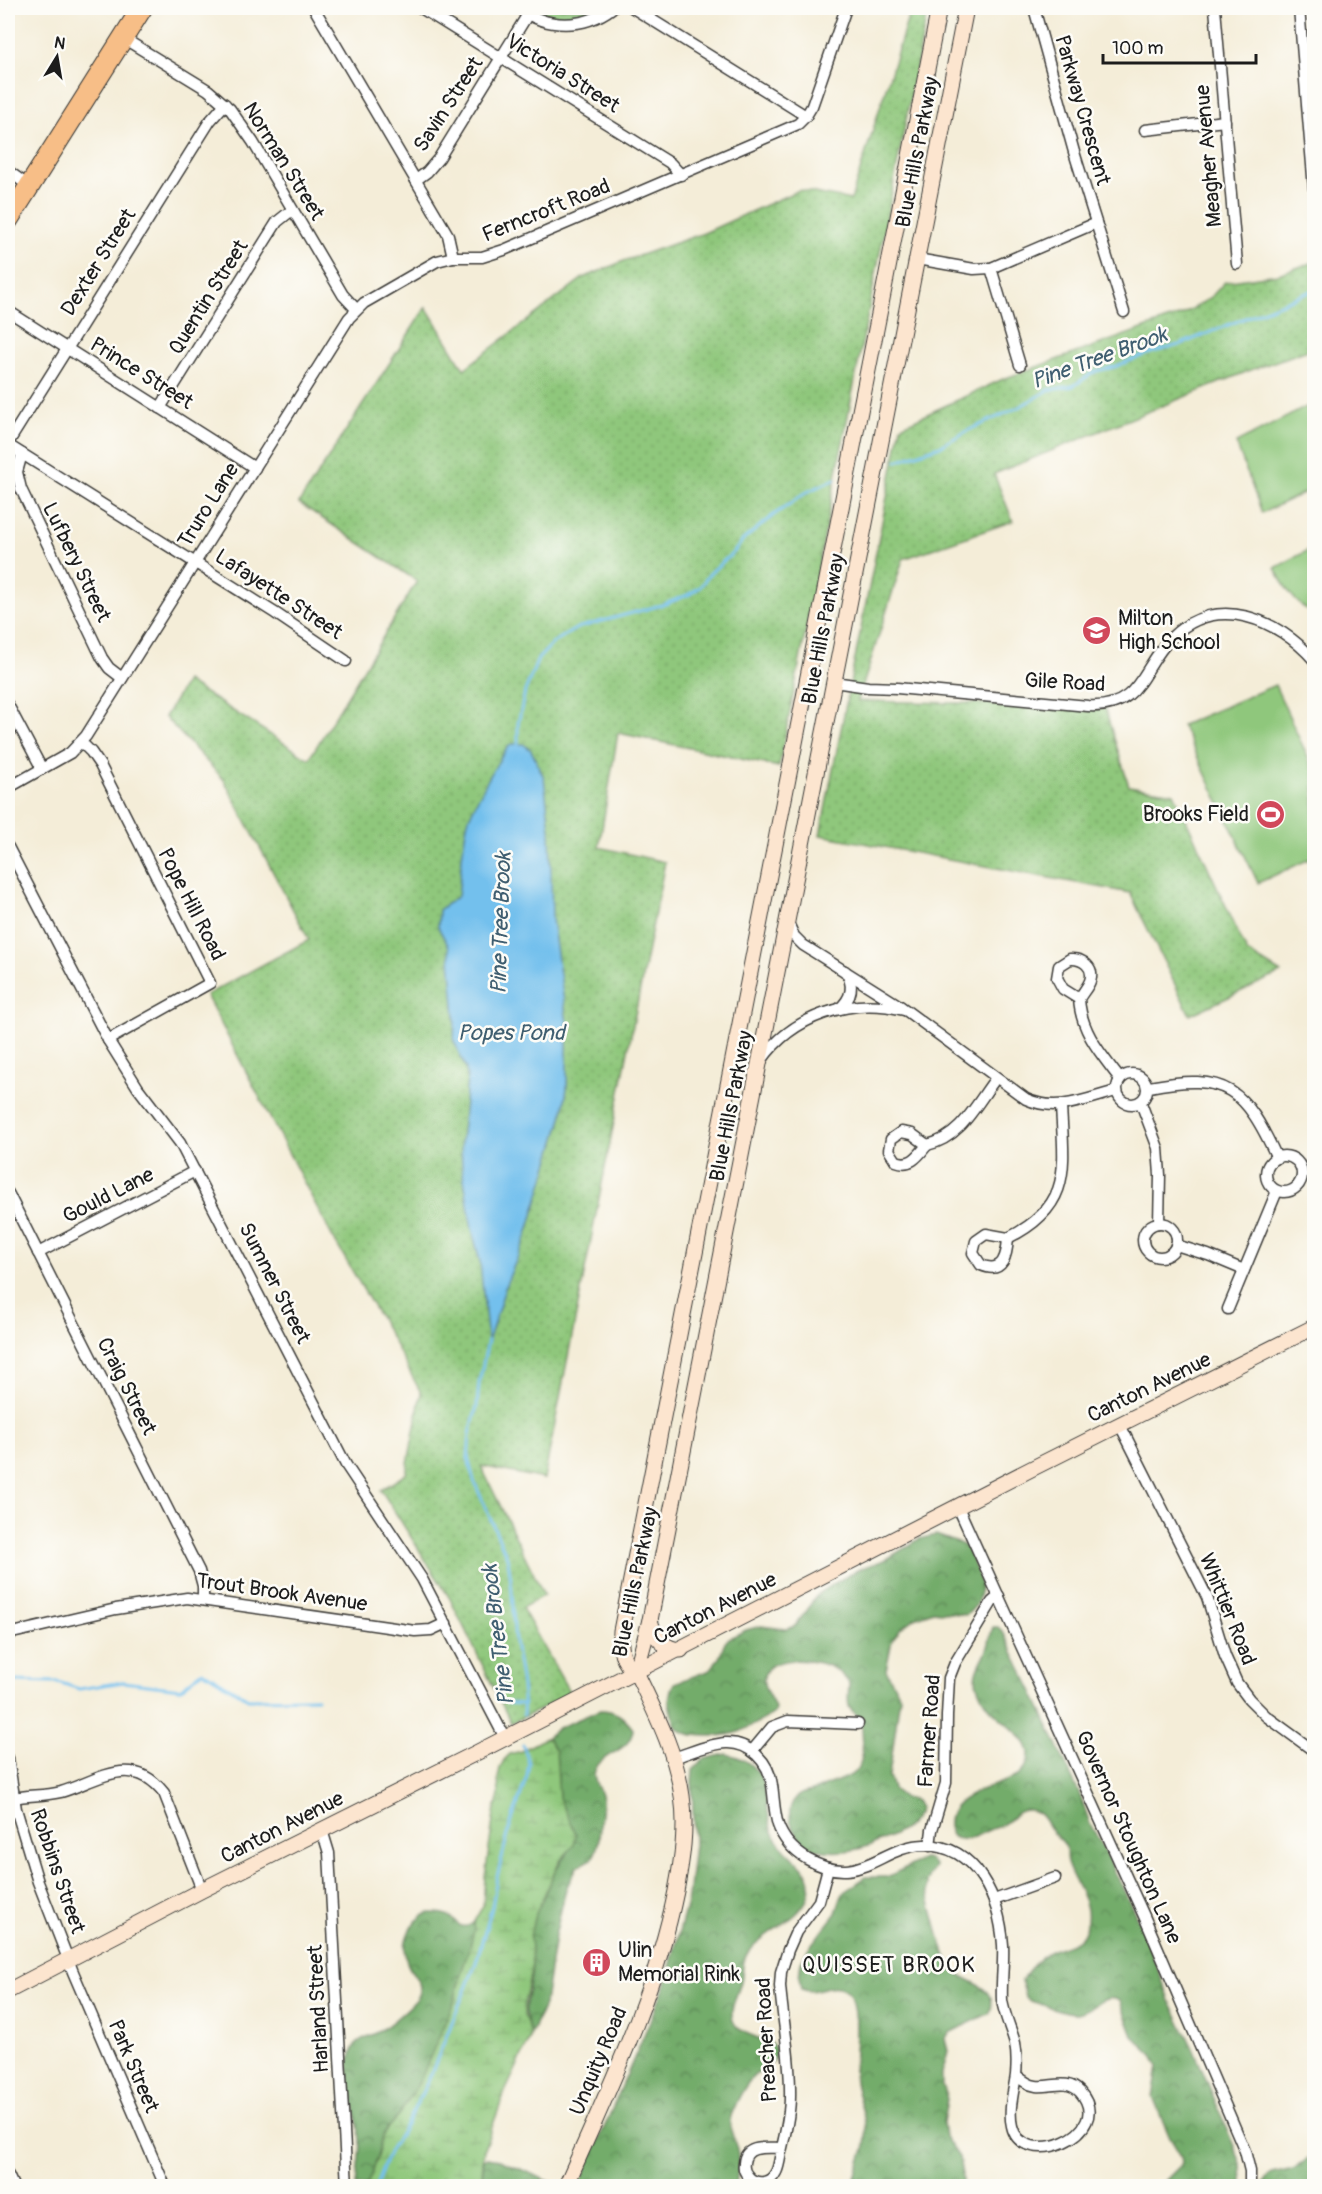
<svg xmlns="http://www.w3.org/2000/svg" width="1322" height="2194" font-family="Pangolin,sans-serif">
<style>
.forest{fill:url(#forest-crowns);stroke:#486444;stroke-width:1.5}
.wetland{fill:url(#wetland-marsh);stroke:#56724c;stroke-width:1.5}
.park{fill:url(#park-dots);stroke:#56724c;stroke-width:1.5}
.pitch{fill:#8fc77b;stroke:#56724c;stroke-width:1.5}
.water{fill:#73c0ed;stroke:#486e84;stroke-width:1.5}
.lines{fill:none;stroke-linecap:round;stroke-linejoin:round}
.stream{stroke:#73c0ed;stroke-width:3}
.street-casing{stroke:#3c3b38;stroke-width:13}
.secondary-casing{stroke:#3c3b38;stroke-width:17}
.highway-casing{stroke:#3c3b38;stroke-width:22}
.street{stroke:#fff;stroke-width:10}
.secondary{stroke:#fce5cf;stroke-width:15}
.highway{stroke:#f7be87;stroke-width:20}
.labels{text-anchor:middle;stroke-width:5;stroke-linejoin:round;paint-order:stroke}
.street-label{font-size:21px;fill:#1c1c1c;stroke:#fdfcf7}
.poi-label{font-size:21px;fill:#1c1c1c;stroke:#fdfcf7;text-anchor:start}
.water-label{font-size:22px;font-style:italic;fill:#3f5e70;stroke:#fdfcf7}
.neighbourhood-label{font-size:22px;letter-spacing:1.5px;fill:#1c1c1c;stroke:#fdfcf7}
</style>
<defs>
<pattern id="forest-crowns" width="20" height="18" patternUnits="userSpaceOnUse" patternTransform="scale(1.5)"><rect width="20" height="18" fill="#73ac6b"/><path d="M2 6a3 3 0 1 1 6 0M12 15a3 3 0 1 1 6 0" fill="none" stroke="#5e8b57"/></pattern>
<pattern id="wetland-marsh" width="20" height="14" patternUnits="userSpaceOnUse" patternTransform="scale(1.5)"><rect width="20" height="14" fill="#8fc77b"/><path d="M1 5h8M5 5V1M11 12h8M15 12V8" fill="none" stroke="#7baa6a"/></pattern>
<pattern id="park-dots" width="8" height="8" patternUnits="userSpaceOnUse" patternTransform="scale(1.5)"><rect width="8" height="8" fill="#8fc77b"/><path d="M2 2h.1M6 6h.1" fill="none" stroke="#7baa6a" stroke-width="1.8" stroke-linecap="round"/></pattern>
</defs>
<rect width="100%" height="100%" fill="#fdfcf7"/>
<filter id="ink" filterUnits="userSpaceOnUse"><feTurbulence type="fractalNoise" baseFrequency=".0167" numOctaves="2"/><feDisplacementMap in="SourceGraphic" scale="12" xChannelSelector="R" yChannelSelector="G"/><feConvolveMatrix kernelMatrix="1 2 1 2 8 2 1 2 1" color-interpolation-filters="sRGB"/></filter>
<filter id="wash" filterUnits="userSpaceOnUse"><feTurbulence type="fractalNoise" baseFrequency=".008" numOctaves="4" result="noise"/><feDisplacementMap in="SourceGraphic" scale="24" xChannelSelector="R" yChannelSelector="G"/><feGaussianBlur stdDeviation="1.35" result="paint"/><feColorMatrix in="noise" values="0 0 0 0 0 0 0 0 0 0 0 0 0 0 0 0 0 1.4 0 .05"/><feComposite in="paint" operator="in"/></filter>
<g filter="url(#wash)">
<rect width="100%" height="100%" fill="#f4edd8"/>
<g class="forest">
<path d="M936 1535 964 1545C977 1568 992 1596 966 1615L933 1611 915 1618 901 1628 892 1640 886 1670 900 1696 889 1776 893 1789 904 1798 916 1801 920 1808C911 1831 892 1836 871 1845 855 1851 833 1854 816 1849 797 1843 780 1815 796 1798 801 1792 809 1792 817 1790 821 1789 825 1785 829 1784 843 1779 856 1777 861 1761 863 1752 864 1722 858 1716 855 1712 850 1711 849 1706 847 1699 849 1690 849 1683 844 1676 839 1671 831 1667 816 1659 768 1654 764 1677 762 1689 772 1698 775 1708L774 1713C765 1720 751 1726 741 1731 729 1737 686 1739 677 1728 675 1725 674 1719 672 1715 668 1703 668 1695 674 1683L708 1671 719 1658 724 1644 729 1638 746 1630 761 1626 786 1629 795 1626 817 1595 835 1583 859 1569 887 1559 919 1539Z"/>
<path d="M993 1627H998L1003 1632 1034 1694 1082 1800 1090 1824 1104 1849 1141 1926 1171 2003 1193 2048 1241 2163 1242 2186H1160L1182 2164 1181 2156 1170 2138 1153 2098 1158 2066 1153 2055 1133 2036 1120 2001C1103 1992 1093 2011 1077 2013 1065 2014 1042 2004 1030 2001L1025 1997 1022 1980C1028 1970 1040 1956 1051 1951 1062 1945 1080 1945 1085 1930 1094 1904 1076 1888 1068 1866 1065 1860 1067 1854 1066 1848 1065 1842 1058 1838 1054 1834 1045 1825 1045 1812 1029 1810 1017 1809 1012 1819 1002 1825 998 1827 993 1828 989 1830 976 1836 965 1844 951 1836 937 1796 993 1788 1018 1776 1050 1746 1004 1726 988 1706 984 1701 979 1691 977 1685 973 1673 983 1660 987 1650 990 1642 990 1634 993 1627Z"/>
<path d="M600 1710C616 1710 624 1717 633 1729 631 1752 605 1751 596 1768 590 1780 601 1788 602 1800 603 1805 601 1809 601 1814 599 1831 601 1844 592 1859L577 1867 566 1889 555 1936 545 2003 531 2034C519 2004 531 1995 532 1966 532 1956 530 1947 530 1937 532 1913 552 1870 568 1853L566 1815 559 1798 556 1751 547 1737 558 1728Z"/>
<path d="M726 1754C738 1756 749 1761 757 1771 770 1788 764 1816 775 1836 788 1861 820 1867 807 1899 799 1918 777 1926 763 1938 756 1943 748 1950 745 1958 742 1965 743 1974 741 1981 739 1991 733 2001 732 2011 729 2042 778 2033 776 2054 775 2065 761 2070 754 2076 744 2086 736 2103 731 2116 727 2130 737 2141 738 2155 739 2161 737 2179 736 2186H579L665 1986 688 1898 694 1844 692 1782 693 1770 704 1759Z"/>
<path d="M923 1859 930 1860 935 1866 927 1882V1890C932 1906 943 1959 953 1969 966 1985 1000 1983 990 2013L949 2033 945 2039 948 2051 942 2073V2085L947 2099 943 2122 945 2137 959 2157 964 2186H854C855 2168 867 2152 866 2133 866 2110 852 2089 854 2065 855 2048 861 2001 845 1990 830 1980 816 1996 801 1989L799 1977 801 1962 808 1949 836 1913 840 1900 844 1892 866 1877H887Z"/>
<path d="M429 1913C436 1913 443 1912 449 1916 458 1923 461 1931 473 1923L474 1930 471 1943 460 1977 455 1999 433 2053 420 2081 399 2115 389 2126 382 2137 373 2172 366 2186H356C357 2171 360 2156 360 2141 359 2114 339 2069 355 2045 361 2037 370 2037 378 2032 387 2027 416 2003 419 1995 424 1981 410 1974 407 1962 401 1942 410 1920 429 1913Z"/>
<polygon points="1314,2155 1314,2186 1261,2186 1269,2175 1293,2169"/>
<polygon points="487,2158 499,2160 546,2180 553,2183 554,2186 481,2186 484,2159"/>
</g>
<polygon class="wetland" points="547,1737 556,1751 559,1798 576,1834 574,1845 559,1862 534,1918 530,1937 532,1966 524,2004 524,2015 531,2034 530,2039 505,2092 484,2149 481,2186 366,2186 373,2172 382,2137 389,2126 399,2115 420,2081 455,1999 460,1977 471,1943 474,1930 473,1923 483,1906 485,1877 494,1813 499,1795 498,1778 500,1768 504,1760 510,1754 521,1751"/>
<g class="park">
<path d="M529 8H601C577 19 553 21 529 8Z"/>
<polygon points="911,8 928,8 779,767 618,733 599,847 665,862 544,1479 481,1466 544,1595 522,1608 571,1695 511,1723 449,1597 381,1490 406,1474 421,1393 390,1335 333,1238 206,995 309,940 224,780 165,717 186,681 309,759 417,581 299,503 426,307 464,369 583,278 624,261 704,233 799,190 851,200"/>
<polygon points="1314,262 1314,348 1251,370 994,474 1013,521 903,559 858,701 1104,706 1129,786 1174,793 1247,952 1281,973 1190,1015 1130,893 820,835 901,426 1003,379 1184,314 1210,298 1225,282 1278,274"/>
</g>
<g class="pitch">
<polygon points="1314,403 1314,488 1262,513 1236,443"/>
<path d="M1314 547V615C1294 602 1286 590 1275 568Z"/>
<polygon points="1275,685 1314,771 1314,857 1258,883 1182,725"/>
</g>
<path class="water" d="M512 744H523L531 750 544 778 550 830 552 919 567 1023V1088L562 1118 527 1235 507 1282 488 1342 480 1262 472 1229 462 1167 461 1144 467 1080 466 1069 454 1041 455 1017 449 947 438 927 439 910 458 896C461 873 462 844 468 821 472 809 503 748 512 744Z"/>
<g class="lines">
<g class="stream">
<polyline points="897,461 940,446 969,430 1019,407 1049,390 1073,386 1096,371 1114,367 1147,354 1179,345 1314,290"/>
<polyline points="518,747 518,724 525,691 538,659 554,642 577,628 665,604 690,594 700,587 710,573 734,552 743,540 775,514 807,492 835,479"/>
<path d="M488 1340 479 1383 477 1406 470 1434 468 1458 474 1481 507 1557C514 1585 512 1612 515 1641 518 1666 525 1690 523 1715"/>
<polyline points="8,1681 58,1682 79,1689 123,1682 180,1689 203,1671 248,1699 317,1698"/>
<polyline points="508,1703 524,1704"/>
<polyline points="376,2186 390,2150 406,2125 429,2079 475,1966 492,1907 497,1877 510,1826 527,1776 529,1763 523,1745"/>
</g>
</g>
</g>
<g filter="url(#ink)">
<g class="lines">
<defs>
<g id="street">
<polyline points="314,8 448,235 453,257"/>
<polyline points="421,8 670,163 681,175"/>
<path d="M519 8C546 29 584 29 612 8"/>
<polyline points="633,8 806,116"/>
<polyline points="1034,8 1074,152 1124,312"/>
<polyline points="1215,8 1237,264"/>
<polyline points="1299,8 1314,189"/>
<polyline points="123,38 208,90 230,109 253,142 343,295 356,309"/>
<polyline points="1145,130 1225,121"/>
<polyline points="8,171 29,186"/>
<polyline points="416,180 427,172 439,158 528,14"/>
<polyline points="917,259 974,269 991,268 1096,223"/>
<polyline points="991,268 1020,365"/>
<polyline points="8,311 255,468"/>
<polyline points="160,408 277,222 292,210"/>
<polyline points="8,443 210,121 225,104"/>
<polyline points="8,445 275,613 346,661"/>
<polyline points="22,454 17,472 21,489 102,658 109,668 122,678"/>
<path d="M834 682 868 687 897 688 1088 706C1142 709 1141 667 1172 637 1217 593 1278 619 1314 660"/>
<polyline points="8,705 42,769"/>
<polyline points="81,742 91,752 100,765 210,983 108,1040"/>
<polyline points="8,788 70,753 86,736 349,318 364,303 437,261 453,257 482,257 504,250 798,124 806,116 812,106 846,8"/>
<polyline points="8,847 108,1040 138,1088 180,1143 346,1465 422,1579 505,1738"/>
<path d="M788 923 794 936 803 945 900 1006 1026 1099C1057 1113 1086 1099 1116 1091"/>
<path d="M1079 999 1063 989 1057 978 1059 966 1070 959C1082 958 1095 967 1090 981 1088 987 1082 993 1079 999 1081 1032 1101 1054 1120 1079"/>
<path d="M839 1009C852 998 855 985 845 971"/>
<path d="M761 1061C792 1016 851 996 904 1010"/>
<circle cx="1132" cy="1089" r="15"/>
<path d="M1149 1087C1227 1072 1245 1089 1277 1158"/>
<polyline points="1141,1103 1158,1148 1160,1175 1159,1223"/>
<path d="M901 1132 912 1134 927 1145C918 1156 911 1167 896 1161L889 1150 891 1139Z"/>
<path d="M927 1145C961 1138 976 1104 996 1078"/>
<circle cx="1284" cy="1174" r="18"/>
<polyline points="8,1193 199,1571 203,1586 203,1599"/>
<circle cx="1160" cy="1240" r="17"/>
<path d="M986 1234 1008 1238C1007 1254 1004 1275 981 1265L973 1253 976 1241Z"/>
<path d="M1008 1238C1073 1206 1064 1168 1061 1106"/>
<polyline points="1176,1245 1208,1255 1244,1270"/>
<polyline points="38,1253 195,1171"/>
<polyline points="1228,1309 1277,1191"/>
<polyline points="1120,1425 1207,1597 1225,1656 1237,1683 1249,1699 1266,1716 1314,1751"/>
<polyline points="958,1507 1144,1916 1245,2151 1250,2171 1250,2186"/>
<polyline points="8,1634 116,1609 187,1598 415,1631 431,1630 446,1623"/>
<polyline points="752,1751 772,1727 788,1721 858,1724"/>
<polyline points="8,1758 16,1809 38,1882 73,1972 165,2186"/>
<path d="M673 1758C690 1753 708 1744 726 1743 750 1742 769 1762 772 1785 774 1798 774 1812 778 1825 783 1839 794 1851 807 1859 861 1890 879 1846 924 1845 977 1845 1000 1900 1003 1945 1004 1963 1001 1981 1002 2000 1004 2015 1011 2028 1015 2043 1017 2054 1017 2064 1016 2075 1022 2080 1028 2085 1036 2086 1052 2088 1067 2078 1080 2092 1117 2134 1022 2172 1012 2126 1008 2110 1014 2090 1016 2075"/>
<path d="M14 1798C29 1795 45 1796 61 1792 98 1781 132 1752 164 1793L202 1890"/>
<polyline points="322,1830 329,1853 347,2186"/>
<polyline points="930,1846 932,1830 946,1783 947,1716 949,1678 955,1663 992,1602 999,1596"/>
<polyline points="994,1900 1055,1878"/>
<path d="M782 2148C768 2148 745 2144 744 2163 743 2168 745 2173 748 2176 752 2181 758 2183 764 2182 778 2179 779 2163 781 2152 785 2134 790 2116 790 2097 791 2060 783 2023 780 1986L781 1972 788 1950 796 1932 819 1901 828 1868"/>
<polyline points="8,2175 13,2186"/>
</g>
<g id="secondary">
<path d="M650 1620C654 1636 663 1649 681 1650"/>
<polyline points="636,1672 650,1620 966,8"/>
<polyline points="8,1991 202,1890 476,1753 1031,1469 1314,1327"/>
<path d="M566 2186C608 2090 655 1995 676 1891 682 1860 687 1828 682 1796 676 1752 655 1712 636 1672 621 1663 620 1648 621 1631L939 8"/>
</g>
<polyline id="highway" points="8,220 142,8"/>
</defs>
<use href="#street" class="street-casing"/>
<use href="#secondary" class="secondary-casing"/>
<use href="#highway" class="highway-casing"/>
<use href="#street" class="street"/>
<use href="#secondary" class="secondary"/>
<use href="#highway" class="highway"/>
</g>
</g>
<defs>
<symbol id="school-disc" viewBox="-11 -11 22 22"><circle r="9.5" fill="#d1495b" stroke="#fdfcf7"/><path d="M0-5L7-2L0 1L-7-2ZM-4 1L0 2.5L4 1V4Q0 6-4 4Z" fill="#fff"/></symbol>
<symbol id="stadium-disc" viewBox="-11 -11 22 22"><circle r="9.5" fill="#d1495b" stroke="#fdfcf7"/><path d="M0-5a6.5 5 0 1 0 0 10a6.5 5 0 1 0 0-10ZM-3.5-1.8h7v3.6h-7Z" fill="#fff"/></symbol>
<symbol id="building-disc" viewBox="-11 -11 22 22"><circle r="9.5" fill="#d1495b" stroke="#fdfcf7"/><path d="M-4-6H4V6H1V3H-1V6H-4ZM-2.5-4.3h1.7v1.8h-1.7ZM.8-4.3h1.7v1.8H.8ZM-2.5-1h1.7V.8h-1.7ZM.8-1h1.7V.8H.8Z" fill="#fff"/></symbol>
</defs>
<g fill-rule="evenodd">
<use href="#school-disc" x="1080" y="614" width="33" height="33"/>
<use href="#stadium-disc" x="1254" y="798" width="33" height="33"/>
<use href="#building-disc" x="580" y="1946" width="33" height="33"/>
</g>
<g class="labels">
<g class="street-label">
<text transform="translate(563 73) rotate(32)" y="7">Victoria Street</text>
<text transform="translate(448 104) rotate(-57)" y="7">Savin Street</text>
<text transform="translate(1083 110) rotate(74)" y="7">Parkway Crescent</text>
<text transform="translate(917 152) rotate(-79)" y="7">Blue Hills Parkway</text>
<text transform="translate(1208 156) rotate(-95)" y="7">Meagher Avenue</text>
<text transform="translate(284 161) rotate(58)" y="7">Norman Street</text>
<text transform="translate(546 210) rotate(-22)" y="7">Ferncroft Road</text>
<text transform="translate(98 262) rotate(-58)" y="7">Dexter Street</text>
<text transform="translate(208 297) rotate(-58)" y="7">Quentin Street</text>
<text transform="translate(142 373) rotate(32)" y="7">Prince Street</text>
<text transform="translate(208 505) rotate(-58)" y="7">Truro Lane</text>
<text transform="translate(77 562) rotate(64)" y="7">Lufbery Street</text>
<text transform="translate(279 594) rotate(33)" y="7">Lafayette Street</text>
<text transform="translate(823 629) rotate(-79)" y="7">Blue Hills Parkway</text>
<text transform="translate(1065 682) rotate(3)" y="7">Gile Road</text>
<text transform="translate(192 904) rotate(63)" y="7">Pope Hill Road</text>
<text transform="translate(731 1106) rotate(-79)" y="7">Blue Hills Parkway</text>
<text transform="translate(108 1195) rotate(-27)" y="7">Gould Lane</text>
<text transform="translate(275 1283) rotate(63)" y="7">Sumner Street</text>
<text transform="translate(127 1386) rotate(63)" y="7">Craig Street</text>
<text transform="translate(1149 1387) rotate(-26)" y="7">Canton Avenue</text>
<text transform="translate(635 1582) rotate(-78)" y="7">Blue Hills Parkway</text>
<text transform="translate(282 1592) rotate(8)" y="7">Trout Brook Avenue</text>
<text transform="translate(715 1608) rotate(-27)" y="7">Canton Avenue</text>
<text transform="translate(1228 1609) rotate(68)" y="7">Whittier Road</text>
<text transform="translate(929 1731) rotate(-86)" y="7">Farmer Road</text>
<text transform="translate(282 1827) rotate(-27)" y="7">Canton Avenue</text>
<text transform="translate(1129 1837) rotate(66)" y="7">Governor Stoughton Lane</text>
<text transform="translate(58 1871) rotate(71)" y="7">Robbins Street</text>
<text transform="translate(318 2009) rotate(-93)" y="7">Harland Street</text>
<text transform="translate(766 2040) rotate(-93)" y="7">Preacher Road</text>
<text transform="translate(598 2061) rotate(-67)" y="7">Unquity Road</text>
<text transform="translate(134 2066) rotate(67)" y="7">Park Street</text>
</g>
<g class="poi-label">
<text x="1118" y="625">Milton<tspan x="1118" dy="24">High School</tspan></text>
<text x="1249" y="821" text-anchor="end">Brooks Field</text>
<text x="618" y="1957">Ulin<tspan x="618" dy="24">Memorial Rink</tspan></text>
</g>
<g class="water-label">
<text transform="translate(1099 357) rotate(-20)" y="8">Pine Tree Brook</text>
<text transform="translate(500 923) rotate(-88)" y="8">Pine Tree Brook</text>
<text x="511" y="1040">Popes Pond</text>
<text transform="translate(497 1635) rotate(-97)" y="8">Pine Tree Brook</text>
</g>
<g class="neighbourhood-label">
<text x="889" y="1972">QUISSET BROOK</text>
</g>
</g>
<rect width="1322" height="2194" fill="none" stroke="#fdfcf7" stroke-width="30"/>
<g transform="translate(57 57) rotate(11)" stroke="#fdfcf7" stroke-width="4.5" paint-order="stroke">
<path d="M0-4.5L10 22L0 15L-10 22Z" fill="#1c1c1c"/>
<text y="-9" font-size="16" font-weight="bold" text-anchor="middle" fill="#1c1c1c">N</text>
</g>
<path d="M1103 54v9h153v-9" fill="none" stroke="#1c1c1c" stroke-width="3"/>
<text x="1112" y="54" font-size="18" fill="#1c1c1c" stroke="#fdfcf7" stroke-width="4.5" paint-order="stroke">100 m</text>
</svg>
